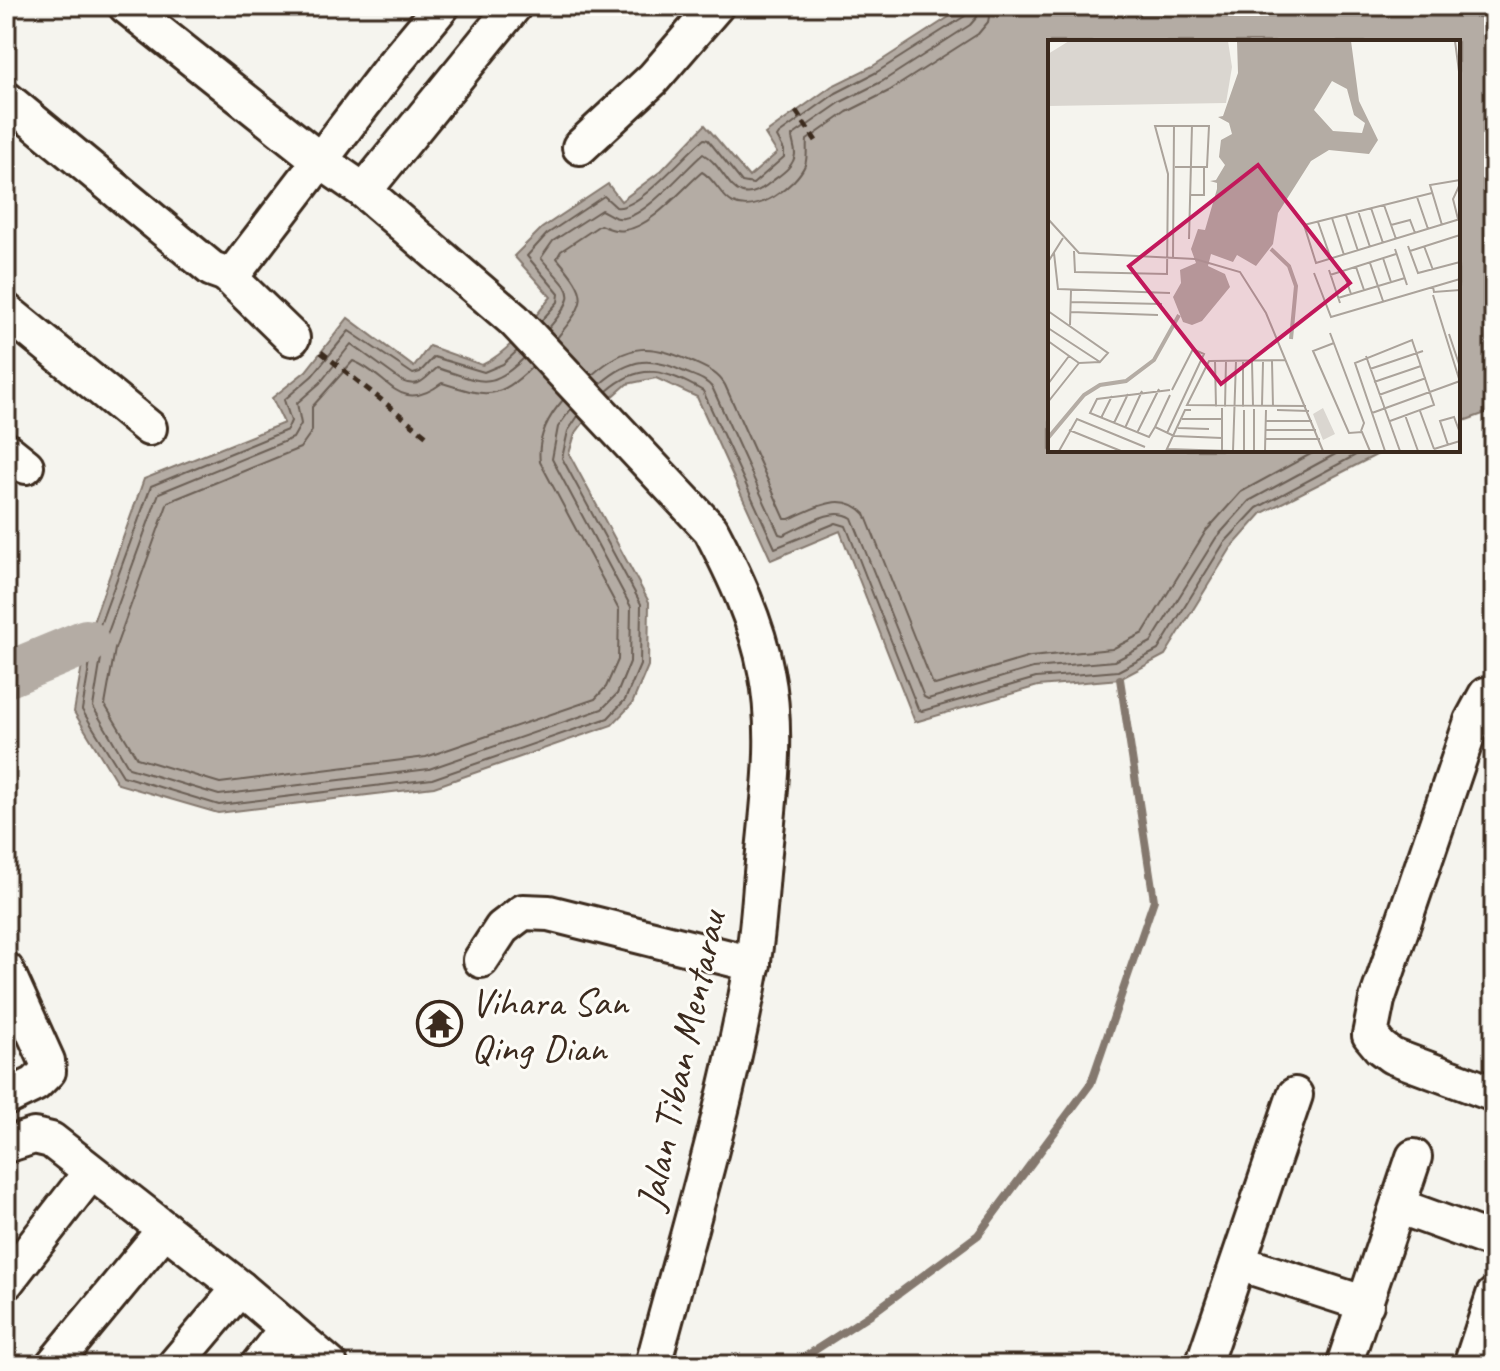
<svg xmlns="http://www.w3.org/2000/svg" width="1500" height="1371" font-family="Caveat,sans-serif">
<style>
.water{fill:#b4aca4;stroke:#84786e;stroke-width:2}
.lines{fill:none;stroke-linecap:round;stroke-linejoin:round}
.shore{stroke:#6b5e54;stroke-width:2}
.stream{stroke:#84786e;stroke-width:8}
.river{stroke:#b4aca4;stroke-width:46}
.minor-casing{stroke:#3b2a1e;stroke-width:40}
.path{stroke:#3b2a1e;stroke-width:5;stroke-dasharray:8 6;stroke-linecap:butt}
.minor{stroke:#fdfcf7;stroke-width:34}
.labels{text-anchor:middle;stroke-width:6;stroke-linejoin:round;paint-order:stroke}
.poi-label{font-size:40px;fill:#3b2a1e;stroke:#fdfcf7;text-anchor:start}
.street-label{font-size:40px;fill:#3b2a1e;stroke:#fdfcf7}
.inset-river{fill:none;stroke:#b4aca4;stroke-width:4}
.inset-road{fill:none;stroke:#aba39b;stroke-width:2}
.view{fill:#c2185b;fill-opacity:0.15;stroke:#c2185b;stroke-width:4}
.inset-edge{fill:none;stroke:#3b2a1e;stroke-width:4}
</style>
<rect width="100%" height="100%" fill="#f5f4ee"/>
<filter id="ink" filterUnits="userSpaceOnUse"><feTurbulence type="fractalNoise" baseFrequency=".0125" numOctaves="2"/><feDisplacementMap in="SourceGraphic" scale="16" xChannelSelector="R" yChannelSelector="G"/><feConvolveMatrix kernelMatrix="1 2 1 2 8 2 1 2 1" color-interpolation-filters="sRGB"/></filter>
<g filter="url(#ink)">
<path class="water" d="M966 6H1494V410L1458 423V42H1050V450H1386L1262 513 1231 548 1165 655 1120 679 1038 686 915 722 840 531 771 560 697 397 656 378 627 384 584 422 575 434 569 454 649 602 648 666 632 704 612 725 434 787 218 813 118 784 74 712 86 642 144 479 284 423 272 398 306 371 348 318 414 367 429 346 482 365C512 350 530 322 551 297L514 256 542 228 608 184 621 201 661 171 705 125 749 177 777 153 765 134 832 86 873 66Z"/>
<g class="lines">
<g class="shore">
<path d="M541 321 558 302 559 294 527 256 547 234 604 196 616 207C638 211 686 153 704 139L708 140 742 182 753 184 784 157V150L777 137 779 134 836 93 877 72 965 16 969 6"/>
<path d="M548 329C582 289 569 293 541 258L553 241 601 210C608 213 615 220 624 218 647 215 685 169 703 154 730 169 731 215 771 182 780 175 794 167 795 154 795 147 792 142 792 136L841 102 883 81 970 25 977 17 979 6"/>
<path d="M557 338C588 300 589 296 557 258L561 251 600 225C608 228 616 232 625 230 651 227 683 188 702 172 715 179 720 196 733 203 756 215 796 186 805 165 808 156 806 148 807 140L847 112 889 91 978 34 988 22 991 6"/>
<polyline points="517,351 503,364 484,372 434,357 420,372 413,374 349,331 312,376 284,400 291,421 287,430 151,486 93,644 82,710 123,776 219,805 432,779 608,718 625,700 640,665 641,604 562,458 568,431 578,416"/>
<path d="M524 358C489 393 478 380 437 368 425 378 420 389 402 381L351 344 320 383 297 403 301 424 293 438 159 493 103 646 93 707 129 768 219 795 429 769 602 709 617 694 630 662 631 607 552 459 558 427 571 409"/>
<path d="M532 367C496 402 485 396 442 383 398 416 390 375 353 361L312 407V431L300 448 168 502 115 649 105 705 137 758 220 783 426 757 595 699 606 687 618 660 619 610 540 462C537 439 548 417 563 400"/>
<path d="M592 375C629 342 652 343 695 363 708 369 718 373 725 385L785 519H789C814 509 842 489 865 514L932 682 935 685 1030 657 1112 649 1143 633 1206 531 1241 492 1318 450"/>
<path d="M600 384C631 357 651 356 687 373 697 377 707 380 713 389L779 534 783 535C803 527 832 505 852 518L924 697 928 699 1033 668 1115 661 1151 642 1216 538 1249 501 1343 450"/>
<path d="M607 391C641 361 666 370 703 391L775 548 836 523 846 526 918 709 922 711 1036 678 1118 671 1158 650 1224 543 1257 508 1365 450"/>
</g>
<polyline class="stream" points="792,1365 871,1314 978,1235 1091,1083 1154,900 1120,679"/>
<polyline class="river" points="6,675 86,642"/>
<defs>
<g id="minor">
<path d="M126 6 322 162 364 191 514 320 711 530C734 574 757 622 766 671 778 731 770 791 764 852 760 889 759 928 752 966 728 1101 688 1233 653 1365"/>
<polyline points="6,99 212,269 226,274 237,269 393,65 442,6"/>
<polyline points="580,147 653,79 716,6"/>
<polyline points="364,191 514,6"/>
<polyline points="226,274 292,338"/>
<polyline points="6,311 149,428"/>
<polyline points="6,450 26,466"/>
<polyline points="1494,695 1486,695 1472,721 1377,1000 1370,1035 1380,1047 1392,1056 1494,1094"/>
<polyline points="481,960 502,928 523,912 549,913 753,964"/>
<polyline points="6,970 47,1061 48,1071 35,1084 6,1098"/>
<polyline points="6,1145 34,1136 51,1140 240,1288 330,1365"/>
<polyline points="1398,1206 1494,1241"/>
<polyline points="1239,1263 1366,1304"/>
<polyline points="6,1282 91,1172"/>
<polyline points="53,1365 165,1229"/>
<polyline points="175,1365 240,1288"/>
<polyline points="258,1365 287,1328"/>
<polyline points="1203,1365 1295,1095"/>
<polyline points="1344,1365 1414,1157"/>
<polyline points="1471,1365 1494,1295"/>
</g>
</defs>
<use href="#minor" class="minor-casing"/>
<g class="path">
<polyline points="796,111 818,144"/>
<polyline points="321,352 428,437"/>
</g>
<use href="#minor" class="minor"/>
</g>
</g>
<defs>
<symbol id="temple-ring" viewBox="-11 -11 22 22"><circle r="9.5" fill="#fdfcf7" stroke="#3b2a1e" stroke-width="1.5"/><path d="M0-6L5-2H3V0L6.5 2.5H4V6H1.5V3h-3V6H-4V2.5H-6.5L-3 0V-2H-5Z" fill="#3b2a1e"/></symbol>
</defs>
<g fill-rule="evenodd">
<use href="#temple-ring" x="414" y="998" width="51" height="51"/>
</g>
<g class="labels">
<g class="poi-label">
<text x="471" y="1015">Vihara San<tspan x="471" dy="46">Qing Dian</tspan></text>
</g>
<g class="street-label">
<text transform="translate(680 1060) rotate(-78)" y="14">Jalan Tiban Mentarau</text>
</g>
</g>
<g transform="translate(1048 40)">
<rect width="412" height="412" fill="#f5f4ee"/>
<path d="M21 1H180L184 27 178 63 0 66V14ZM275 368 287 394 275 400 265 374Z" fill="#dad6d0"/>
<path d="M189 1H303L311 61 330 100 321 114 281 110 263 121 230 173 225 204 208 226 189 215 185 222 163 214 160 226 177 234 182 247 154 281 144 285 135 282 125 257 133 243 132 230 148 223 143 209 150 189 157 190 169 149V143L162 141 168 140 177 125 171 117 173 100 184 94 181 83 170 77 175 76 190 33ZM284 41 299 49 306 75 317 83 314 93 285 91 266 70Z" fill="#b4aca4" fill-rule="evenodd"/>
<path class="inset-river" d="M223 209 241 226 248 246 243 299M0 398 36 355 52 345 78 341 106 320 131 275"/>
<path class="inset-road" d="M407 1 412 39M384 153 256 185 268 223 412 179M143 155H156V127M369 157 380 189M336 165 348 199M323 168 335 203M310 171 322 207M298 175 310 211M284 178 296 215M0 179 31 213 147 219 192 232 218 273 275 411M410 179 405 159 412 144M270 182 283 219M343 185 362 180 367 193M394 185 382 145 412 140M141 199 144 85M360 206 370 233 412 222M376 206 385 230M347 209 359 245M26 211 27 232 119 234 120 134 107 86H161L159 127H127M362 211 412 195M6 213 10 249 122 253M125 218 126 85M335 218 343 242M0 222 15 198M322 223 335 261M308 227 316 250M281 230 292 263M295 231 303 254M266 233 283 277 412 239M282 235 348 214M385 247 386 252 412 250M385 255 412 342M290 258 357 238M23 262 114 264M0 271 60 313 52 322 0 288M23 272 110 275M22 285 23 250M282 293 316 383 313 391M401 294 412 327M0 301 31 323 52 322M286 303 265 311 301 393 314 392 322 411M318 316 352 411M238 320 161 321 139 365 258 366M167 321 168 367M204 321 205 366M224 321 225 367M322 329 375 311M326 342 373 326M0 344 21 316M122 355 107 387 126 396 174 398M331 355 378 338M0 362 31 323M214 366 215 322M177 367 178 321M195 367V321M229 370 261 371M372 371 386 409M324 373 412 341M357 375 370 411M53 378 64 356M134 379H174M217 381H264M66 383 80 354M107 387 101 397 42 373 49 359 122 350M77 388 94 351M130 388 161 389M21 390 73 411M217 390H268M89 393 111 349M119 393 156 314 145 309 124 350M217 399H272M400 405 392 381 406 377 412 393M119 409 183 411M386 409 412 401M174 410V368M11 411 29 379 97 407M118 411 137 370H143M185 411 188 321M196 411V370M206 411V369M217 411 218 370M337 411 307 323 364 300 386 365 342 381"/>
<path class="view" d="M210 125 302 243 173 344 81 226Z"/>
<rect width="412" height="412" class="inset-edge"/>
</g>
<rect width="1500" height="1371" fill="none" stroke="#fdfcf7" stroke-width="32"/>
<rect x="16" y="16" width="1468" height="1339" fill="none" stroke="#3b2a1e" stroke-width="3" filter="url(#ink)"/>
</svg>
